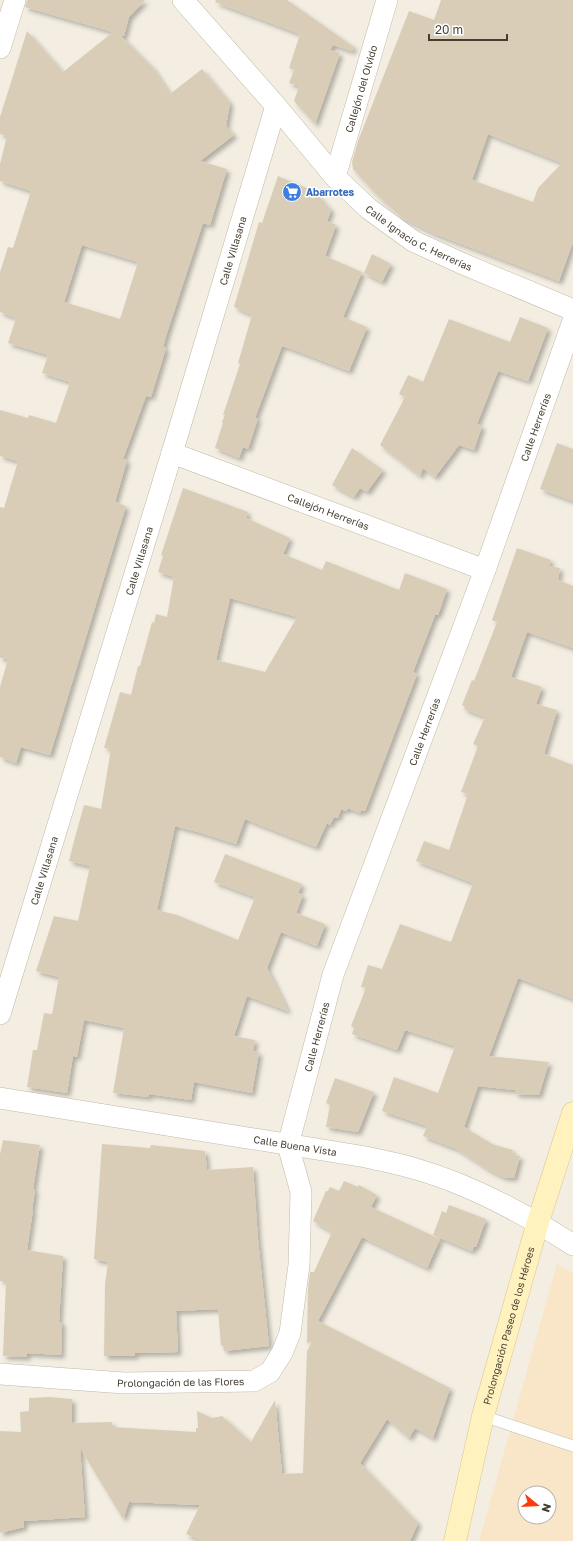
<svg xmlns="http://www.w3.org/2000/svg" width="573" height="1541" font-family="'Golos Text',sans-serif">
<style>
.commercial{fill:#f9e6c8;fill-rule:evenodd}
.building{fill:#d9cdb8;fill-rule:evenodd;filter:url(#shadow)}
.lines{fill:none;stroke-linecap:round;stroke-linejoin:round}
.lane-casing{stroke:#c2b9a6;stroke-width:12}
.street-casing{stroke:#c2b9a6;stroke-width:22}
.secondary-casing{stroke:#d8c78b;stroke-width:23}
.lane{stroke:#fff;stroke-width:11}
.street{stroke:#fff;stroke-width:21}
.secondary{stroke:#fff2bf;stroke-width:22}
.labels{text-anchor:middle;stroke-width:3;stroke-linejoin:round;paint-order:stroke}
.street-label{font-size:10px;fill:#453e31;stroke:#fff}
.shop-label{font-size:10px;font-weight:bold;fill:#366cbe;stroke:#fff;text-anchor:start}
</style>
<defs>
<filter id="shadow"><feDropShadow dx="3.5" dy="3.5" stdDeviation="2" flood-color="#0004"/></filter>
</defs>
<rect width="100%" height="100%" fill="#f3eee1"/>
<path class="commercial" d="M557 1264 573 1273V1541H479ZM525 1493H549V1517H525Z"/>
<g class="building">
<path d="M27 0H145L129 17 124 36 120 35 153 68 170 94 202 69 230 103 226 126 234 135 200 161 227 169 210 225 203 223 167 333 163 347 166 348 151 397 146 396 123 459 127 460 115 502 126 506 50 755 21 747 16 763 0 757V687L8 659 0 658V507L4 508 18 461 0 456V410L28 418 29 415 56 423 70 382 42 373 48 355 8 343 16 318 0 312V272L8 247 13 248 31 191 0 181V164L7 136 0 134V117L27 31 63 72 113 32 25 7ZM82 245 138 262 120 319 64 302Z"/>
<polygon points="216,0 287,0 354,47 352,51 333,45 330,50 340,53 315,124 294,101 299,86 289,83 294,70 289,68 300,34 215,2"/>
<path d="M441 0H573V242L559 281 435 234 402 218 374 192 353 169 352 162 358 141 409 11 434 20ZM488 134 562 163 538 188 533 202 472 180Z"/>
<polygon points="278,176 314,191 331,210 327,221 336,225 325,256 362,272 343,317 367,327 349,371 297,351 282,346 255,418 258,418 248,449 243,447 239,458 215,448 223,423 222,422 225,415 223,415 240,364 238,363 252,315 234,307 259,222 262,223"/>
<polygon points="372,254 391,264 382,282 364,273"/>
<polygon points="520,317 548,328 528,381 498,371 477,424 482,426 474,450 459,445 435,477 423,468 420,476 380,445 405,397 399,394 408,375 423,382 449,319 510,342"/>
<polygon points="557,443 573,449 573,501 540,489"/>
<polygon points="352,448 383,470 367,492 360,488 354,497 332,485"/>
<path d="M183 488 248 512 246 518 290 538 283 554 322 570 326 561 399 590 405 573 447 589 438 615H435L413 672 417 674 365 811 361 810 360 813 348 808 346 811 341 809 338 818 334 817 330 825 327 823 316 847 245 819 236 844 198 832 175 826 157 910 177 915 238 940 255 897 214 882 225 854 302 884 298 893 303 895 296 913 325 924 317 946 281 932 267 968 288 1011 247 996 234 1036 255 1040 253 1051 259 1052 252 1093 194 1082 191 1100 149 1094V1097L113 1093 124 1028 84 1020 77 1057 73 1056 67 1093 27 1087 33 1050H37L44 1013 52 1014 59 977 36 971 54 916 78 921 90 866 69 861 74 841 84 805 101 809 111 749 104 748 120 692 131 695 138 666H140L152 622 154 623 156 614 167 617 174 577 158 572 163 556 161 555ZM230 598 297 617 265 672 216 660Z"/>
<polygon points="517,548 551,560 549,566 560,568 558,580 573,586 573,648 527,632 511,677 542,687 536,704 557,710 544,754 573,765 573,999 518,978 489,1056 549,1062 539,1095 515,1094 515,1090 478,1086 464,1127 492,1144 513,1150 512,1154 520,1156 514,1178 503,1177 489,1170 457,1149 423,1136 427,1126 382,1111 394,1077 438,1093 455,1046 405,1030 397,1050 352,1034 354,1028 351,1026 366,988 361,987 368,965 382,969 400,924 451,942 473,883 416,861 424,841 449,850 468,794 461,792 478,746 473,744 485,717 464,709 465,707 462,705 472,680 474,681 497,622 492,620"/>
<polygon points="335,1078 374,1092 358,1132 326,1127 330,1105 326,1103"/>
<polygon points="3,1140 40,1145 33,1189 35,1190 32,1210 33,1210 27,1250 63,1256 59,1322 62,1322 61,1355 27,1353 27,1357 3,1356 6,1281 0,1281 0,1154"/>
<polygon points="102,1144 150,1148 151,1145 205,1151 207,1170 253,1167 258,1240 269,1346 224,1351 223,1345 221,1346 218,1309 176,1311 178,1352 135,1353 135,1356 104,1356 105,1284 108,1262 94,1259"/>
<polygon points="344,1181 358,1187 359,1185 377,1195 371,1207 440,1239 427,1268 362,1237 318,1321 450,1388 433,1438 415,1428 409,1438 387,1419 360,1463 418,1523 410,1541 202,1541 186,1534 200,1505 129,1502 123,1519 80,1448 85,1517 24,1521 24,1527 0,1533 0,1431 21,1432 20,1412 29,1411 29,1398 50,1397 72,1399 72,1423 112,1422 112,1427 196,1432 196,1428 198,1428 197,1411 212,1418 222,1416 251,1442 275,1400 282,1474 303,1473 307,1351 312,1342 307,1343 308,1289 310,1272 314,1272 332,1232 313,1221 326,1191 328,1191 330,1187 339,1191"/>
<polygon points="449,1205 486,1219 476,1247 474,1246 472,1251 433,1235 442,1211 446,1213"/>
</g>
<g class="lines">
<defs>
<polyline id="lane" points="483,1416 573,1446"/>
<g id="street">
<path id="s1" d="M183 0 276 106 335 177 369 209 413 241 461 263 573 310"/>
<polyline points="0,48 15,0"/>
<path id="s2" d="M335 177 387 0"/>
<path id="s3" d="M172 453 485 570"/>
<path id="s4" d="M0 1014 172 453 276 106"/>
<path id="s5" d="M0 1098 366 1157C383 1161 400 1164 416 1169 472 1185 525 1214 573 1245"/>
<path id="s6" d="M0 1374 124 1383 254 1381 270 1372 282 1353 290 1333 299 1265 301 1192 288 1145 333 975 485 570 573 321"/>
</g>
<g id="secondary">
<path id="s7" d="M455 1541 483 1416 538 1222 573 1113"/>
</g>
</defs>
<use href="#lane" class="lane-casing"/>
<use href="#street" class="street-casing"/>
<use href="#secondary" class="secondary-casing"/>
<use href="#lane" class="lane"/>
<use href="#street" class="street"/>
<use href="#secondary" class="secondary"/>
</g>
<defs>
<symbol id="supermarket-disc" viewBox="-11 -11 22 22"><circle r="9.5" fill="#3f7fe0" stroke="#fff"/><path d="M-6-5.5h2.5l.6 2H6L4.5 2H-2.5L-4.4-4H-6ZM-1.5 3.2a1.3 1.3 0 1 0 .1 0ZM3 3.2a1.3 1.3 0 1 0 .1 0Z" fill="#fff"/></symbol>
</defs>
<g fill-rule="evenodd">
<use href="#supermarket-disc" x="281" y="181" width="22" height="22"/>
</g>
<g class="labels">
<g class="street-label">
<text dy="4" stroke="none"><textPath href="#s2" startOffset="92">Callejón del Olvido</textPath></text>
<text dy="4" stroke="none"><textPath href="#s1" startOffset="338">Calle Ignacio C. Herrerías</textPath></text>
<text dy="4" stroke="none"><textPath href="#s4" startOffset="798">Calle Villasana</textPath></text>
<text dy="4" stroke="none"><textPath href="#s6" startOffset="1267">Calle Herrerías</textPath></text>
<text dy="4" stroke="none"><textPath href="#s3" startOffset="167">Callejón Herrerías</textPath></text>
<text dy="4" stroke="none"><textPath href="#s4" startOffset="474">Calle Villasana</textPath></text>
<text dy="4" stroke="none"><textPath href="#s6" startOffset="943">Calle Herrerías</textPath></text>
<text dy="4" stroke="none"><textPath href="#s4" startOffset="150">Calle Villasana</textPath></text>
<text dy="4" stroke="none"><textPath href="#s6" startOffset="619">Calle Herrerías</textPath></text>
<text dy="4" stroke="none"><textPath href="#s5" startOffset="299">Calle Buena Vista</textPath></text>
<text dy="4" stroke="none"><textPath href="#s7" startOffset="222">Prolongación Paseo de los Héroes</textPath></text>
<text dy="4" stroke="none"><textPath href="#s6" startOffset="181">Prolongación de las Flores</textPath></text>
</g>
<g class="shop-label">
<text x="306" y="196">Abarrotes</text>
</g>
</g>
<g transform="translate(537 1505) rotate(108)"><circle r="19" fill="#ffffff" stroke="#b5b2ad"/>
<path d="M0-3L7 15L0 10L-7 15Z" fill="#ff3a0c"/>
<text y="-6" font-size="11" font-weight="bold" text-anchor="middle" fill="#453e31">N</text>
</g>
<path d="M429 34v6h78v-6" fill="none" stroke="#453e31" stroke-width="2"/>
<text x="435" y="34" font-size="12" fill="#453e31" stroke="#ffffff" stroke-width="3" paint-order="stroke">20 m</text>
</svg>
